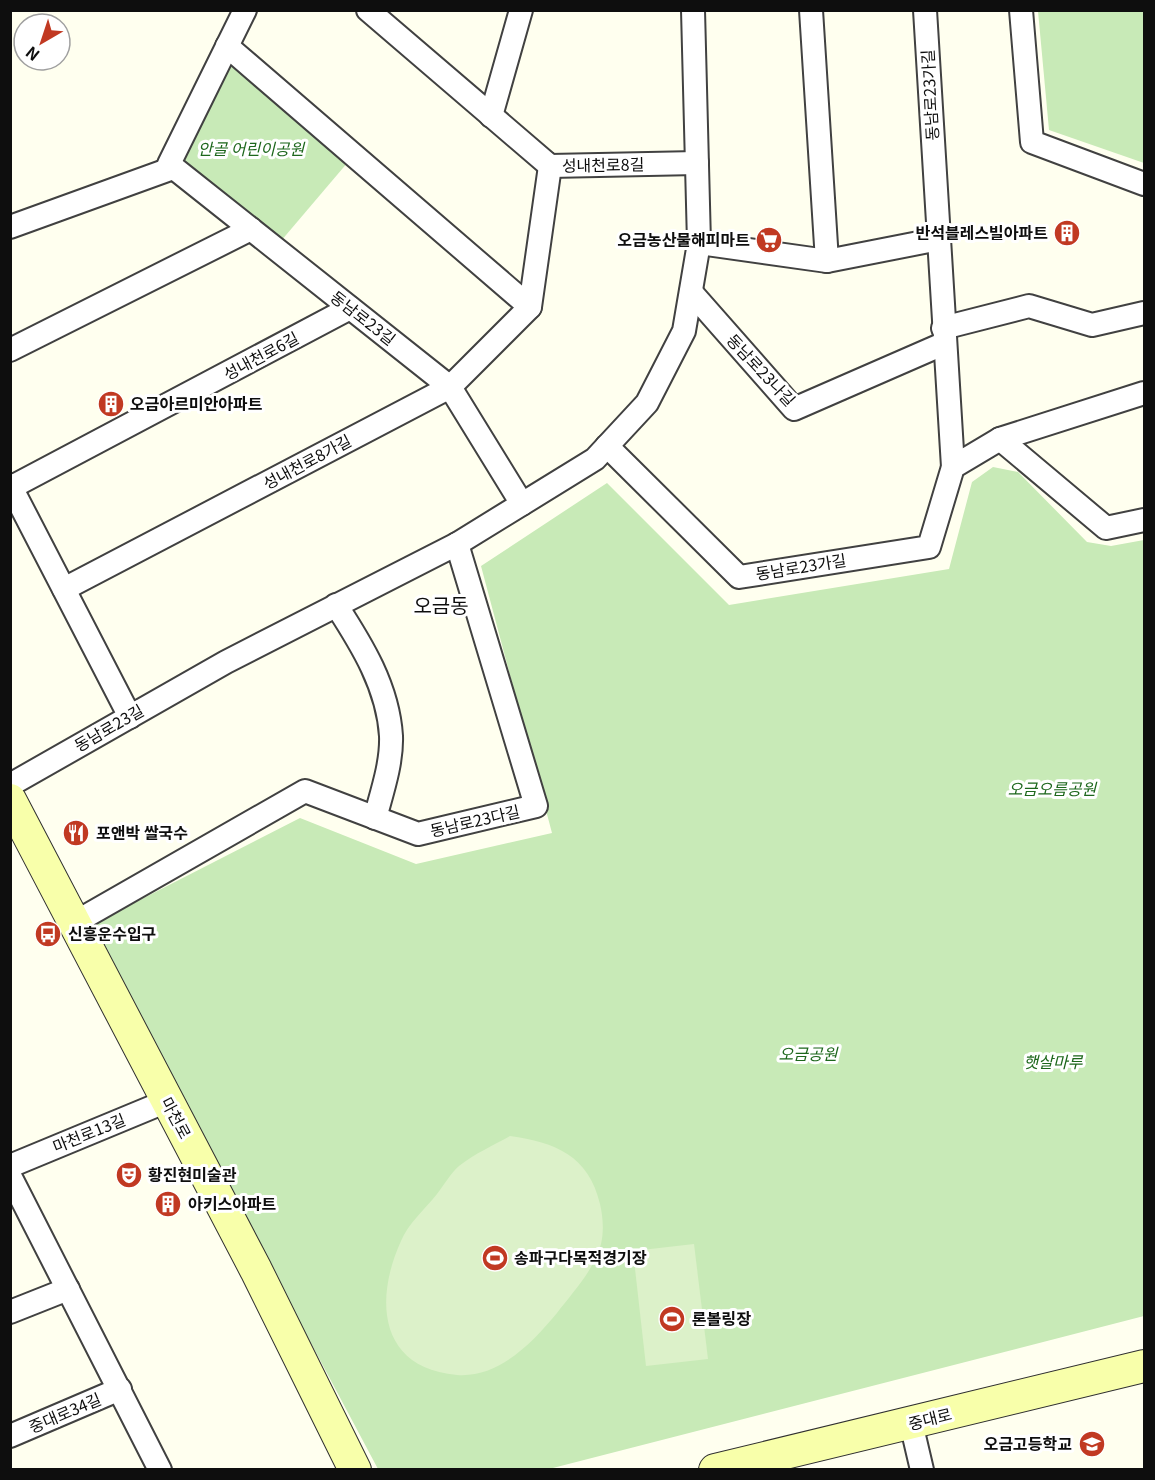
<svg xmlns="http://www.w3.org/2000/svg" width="1155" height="1480" font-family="Georgia,'Noto Sans KR',serif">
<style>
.green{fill:#c8eab7}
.pitch{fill:#dcf1c9}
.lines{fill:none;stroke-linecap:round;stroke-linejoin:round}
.street-casing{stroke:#414141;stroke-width:26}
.secondary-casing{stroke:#303030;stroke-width:34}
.street{stroke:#fff;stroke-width:22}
.secondary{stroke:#f8ffaa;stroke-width:32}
.labels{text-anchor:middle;stroke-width:6;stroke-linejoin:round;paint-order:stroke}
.street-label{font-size:16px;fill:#0e0e0e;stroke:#fff}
.park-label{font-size:16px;font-style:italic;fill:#1d671c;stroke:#fff}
.poi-label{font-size:16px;font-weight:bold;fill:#0e0e0e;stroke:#fff;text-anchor:start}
.quarter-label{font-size:20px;fill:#0e0e0e;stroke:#fff}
</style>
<rect width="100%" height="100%" fill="#ffffef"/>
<g class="green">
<polygon points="1038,11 1144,11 1144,163 1049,130"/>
<polygon points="227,46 354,155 275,248 173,168"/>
<polygon points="993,467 1018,472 1087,542 1111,546 1144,540 1144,1316 549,1469 378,1469 89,926 300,818 416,864 552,833 481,566 607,483 729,605 949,569 972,482"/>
</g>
<g class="pitch">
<path d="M510 1136C555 1142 589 1156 600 1204 603 1217 604 1231 601 1244 594 1270 573 1292 557 1313 532 1343 499 1378 457 1375 379 1368 374 1300 401 1241 408 1224 425 1209 437 1194 444 1185 451 1173 459 1166 474 1154 494 1145 510 1136Z"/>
<polygon points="694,1244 708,1359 646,1366 633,1251"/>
</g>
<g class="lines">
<defs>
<g id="street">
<polyline points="245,10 169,164 450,387 522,504"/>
<polyline points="368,10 550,166 697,163"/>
<polyline points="811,10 827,261"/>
<polyline points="925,10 953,467"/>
<polyline points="1021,10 1032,142 1144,184"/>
<polyline points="227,46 530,307"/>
<polyline points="491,116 521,10"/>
<polyline points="10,227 173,168"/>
<polyline points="699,243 827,261 939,239"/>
<polyline points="691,292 794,409 943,344"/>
<polyline points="943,328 1029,306 1092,325 1144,313"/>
<polyline points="10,350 251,229"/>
<polyline points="1000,439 1144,393"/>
<polyline points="607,446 739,577 929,547 953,467 1000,439 1106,528 1144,520"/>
<polyline points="10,485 130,717"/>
<polyline points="10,488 350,308"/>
<polyline points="64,589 450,387 530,307 550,166"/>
<path d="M336 605C362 645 388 687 391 736 392 763 382 792 375 818"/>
<polyline points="10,785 226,662 457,544 595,459 647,403 684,331 699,243 693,10"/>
<polyline points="74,923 305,791 418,834 536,806 457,544"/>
<polyline points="10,1166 167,1101"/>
<polyline points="10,1176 160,1470"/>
<polyline points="10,1312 68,1289"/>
<polyline points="911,1423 922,1470"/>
<polyline points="10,1436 120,1389"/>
</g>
<g id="secondary">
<polyline points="10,800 256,1270 355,1470"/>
<polyline points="715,1470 1144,1366"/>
</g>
</defs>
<use href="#street" class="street-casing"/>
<use href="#secondary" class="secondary-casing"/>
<use href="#street" class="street"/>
<use href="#secondary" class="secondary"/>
</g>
<defs>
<symbol id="building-disc" viewBox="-11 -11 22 22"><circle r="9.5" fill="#c13922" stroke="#fff"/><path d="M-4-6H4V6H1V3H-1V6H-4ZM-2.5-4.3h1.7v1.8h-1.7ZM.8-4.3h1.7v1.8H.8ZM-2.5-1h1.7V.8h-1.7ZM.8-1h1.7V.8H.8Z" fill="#fff"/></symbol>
<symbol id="supermarket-disc" viewBox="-11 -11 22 22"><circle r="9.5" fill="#c13922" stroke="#fff"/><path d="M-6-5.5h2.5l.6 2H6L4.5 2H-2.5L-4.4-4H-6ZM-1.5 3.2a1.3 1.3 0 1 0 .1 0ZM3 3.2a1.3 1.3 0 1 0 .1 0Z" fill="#fff"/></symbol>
<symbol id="restaurant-disc" viewBox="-11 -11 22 22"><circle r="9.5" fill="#c13922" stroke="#fff"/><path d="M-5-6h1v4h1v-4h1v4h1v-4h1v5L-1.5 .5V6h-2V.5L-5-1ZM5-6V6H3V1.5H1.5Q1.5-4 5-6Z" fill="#fff"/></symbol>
<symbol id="bus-disc" viewBox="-11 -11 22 22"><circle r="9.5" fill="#c13922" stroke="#fff"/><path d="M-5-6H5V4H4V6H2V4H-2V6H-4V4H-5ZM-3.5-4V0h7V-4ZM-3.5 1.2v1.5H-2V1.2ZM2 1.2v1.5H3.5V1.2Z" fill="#fff"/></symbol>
<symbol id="theatre-disc" viewBox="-11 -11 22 22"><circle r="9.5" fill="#c13922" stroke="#fff"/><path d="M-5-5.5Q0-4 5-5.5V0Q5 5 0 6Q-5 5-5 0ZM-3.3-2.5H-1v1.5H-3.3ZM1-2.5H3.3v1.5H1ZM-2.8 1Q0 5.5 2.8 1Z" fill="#fff"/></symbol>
<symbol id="stadium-disc" viewBox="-11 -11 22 22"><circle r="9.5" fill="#c13922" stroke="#fff"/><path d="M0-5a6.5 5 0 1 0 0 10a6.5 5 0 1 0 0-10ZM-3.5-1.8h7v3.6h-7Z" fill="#fff"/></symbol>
<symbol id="school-disc" viewBox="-11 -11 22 22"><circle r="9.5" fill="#c13922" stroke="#fff"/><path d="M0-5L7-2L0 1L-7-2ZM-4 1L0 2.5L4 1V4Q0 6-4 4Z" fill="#fff"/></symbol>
</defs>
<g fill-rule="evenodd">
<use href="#building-disc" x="1052" y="218" width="30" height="30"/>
<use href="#supermarket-disc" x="754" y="225" width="30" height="30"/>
<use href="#building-disc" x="96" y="389" width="30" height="30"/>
<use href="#restaurant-disc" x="61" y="818" width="30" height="30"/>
<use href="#bus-disc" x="33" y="919" width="30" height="30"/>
<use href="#theatre-disc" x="114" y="1160" width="30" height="30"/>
<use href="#building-disc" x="153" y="1189" width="30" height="30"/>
<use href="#stadium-disc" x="480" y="1243" width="30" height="30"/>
<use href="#stadium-disc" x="657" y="1304" width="30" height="30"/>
<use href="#school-disc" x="1077" y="1429" width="30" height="30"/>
</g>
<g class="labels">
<g class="street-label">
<text transform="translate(930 95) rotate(-93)" y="6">동남로23가길</text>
<text transform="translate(603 165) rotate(-1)" y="6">성내천로8길</text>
<text transform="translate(363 318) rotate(38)" y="6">동남로23길</text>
<text transform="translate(261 356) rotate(-28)" y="6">성내천로6길</text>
<text transform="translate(761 370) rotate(47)" y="6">동남로23나길</text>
<text transform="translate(307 462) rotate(-28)" y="6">성내천로8가길</text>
<text transform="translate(801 567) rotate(-9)" y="6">동남로23가길</text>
<text transform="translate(109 728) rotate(-30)" y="6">동남로23길</text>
<text transform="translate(475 821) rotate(-13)" y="6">동남로23다길</text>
<text transform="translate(176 1118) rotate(62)" y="6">마천로</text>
<text transform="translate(89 1133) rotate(-22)" y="6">마천로13길</text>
<text transform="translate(65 1413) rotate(-23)" y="6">중대로34길</text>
<text transform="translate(930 1419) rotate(-14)" y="6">중대로</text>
</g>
<g class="park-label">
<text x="251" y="155">안골 어린이공원</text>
<text x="1052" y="795">오금오름공원</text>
<text x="808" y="1060">오금공원</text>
<text x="1053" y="1068">햇살마루</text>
</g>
<g class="poi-label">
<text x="1048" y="239" text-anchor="end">반석블레스빌아파트</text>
<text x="750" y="246" text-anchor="end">오금농산물해피마트</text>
<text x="130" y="410">오금아르미안아파트</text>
<text x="96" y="839">포앤박 쌀국수</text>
<text x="68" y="940">신흥운수입구</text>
<text x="148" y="1181">황진현미술관</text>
<text x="188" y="1210">아키스아파트</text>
<text x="514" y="1264">송파구다목적경기장</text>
<text x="692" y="1325">론볼링장</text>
<text x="1072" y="1450" text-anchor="end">오금고등학교</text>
</g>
<g class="quarter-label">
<text x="441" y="613">오금동</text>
</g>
</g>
<rect width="1155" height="1480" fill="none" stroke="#0e0e0e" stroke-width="24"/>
<g transform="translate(42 42) rotate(219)"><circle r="28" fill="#ffffff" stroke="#9f9f9f" stroke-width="1.5"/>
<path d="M0-4.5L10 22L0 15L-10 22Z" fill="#c13922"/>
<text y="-9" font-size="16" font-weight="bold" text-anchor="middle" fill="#0e0e0e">N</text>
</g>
</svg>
